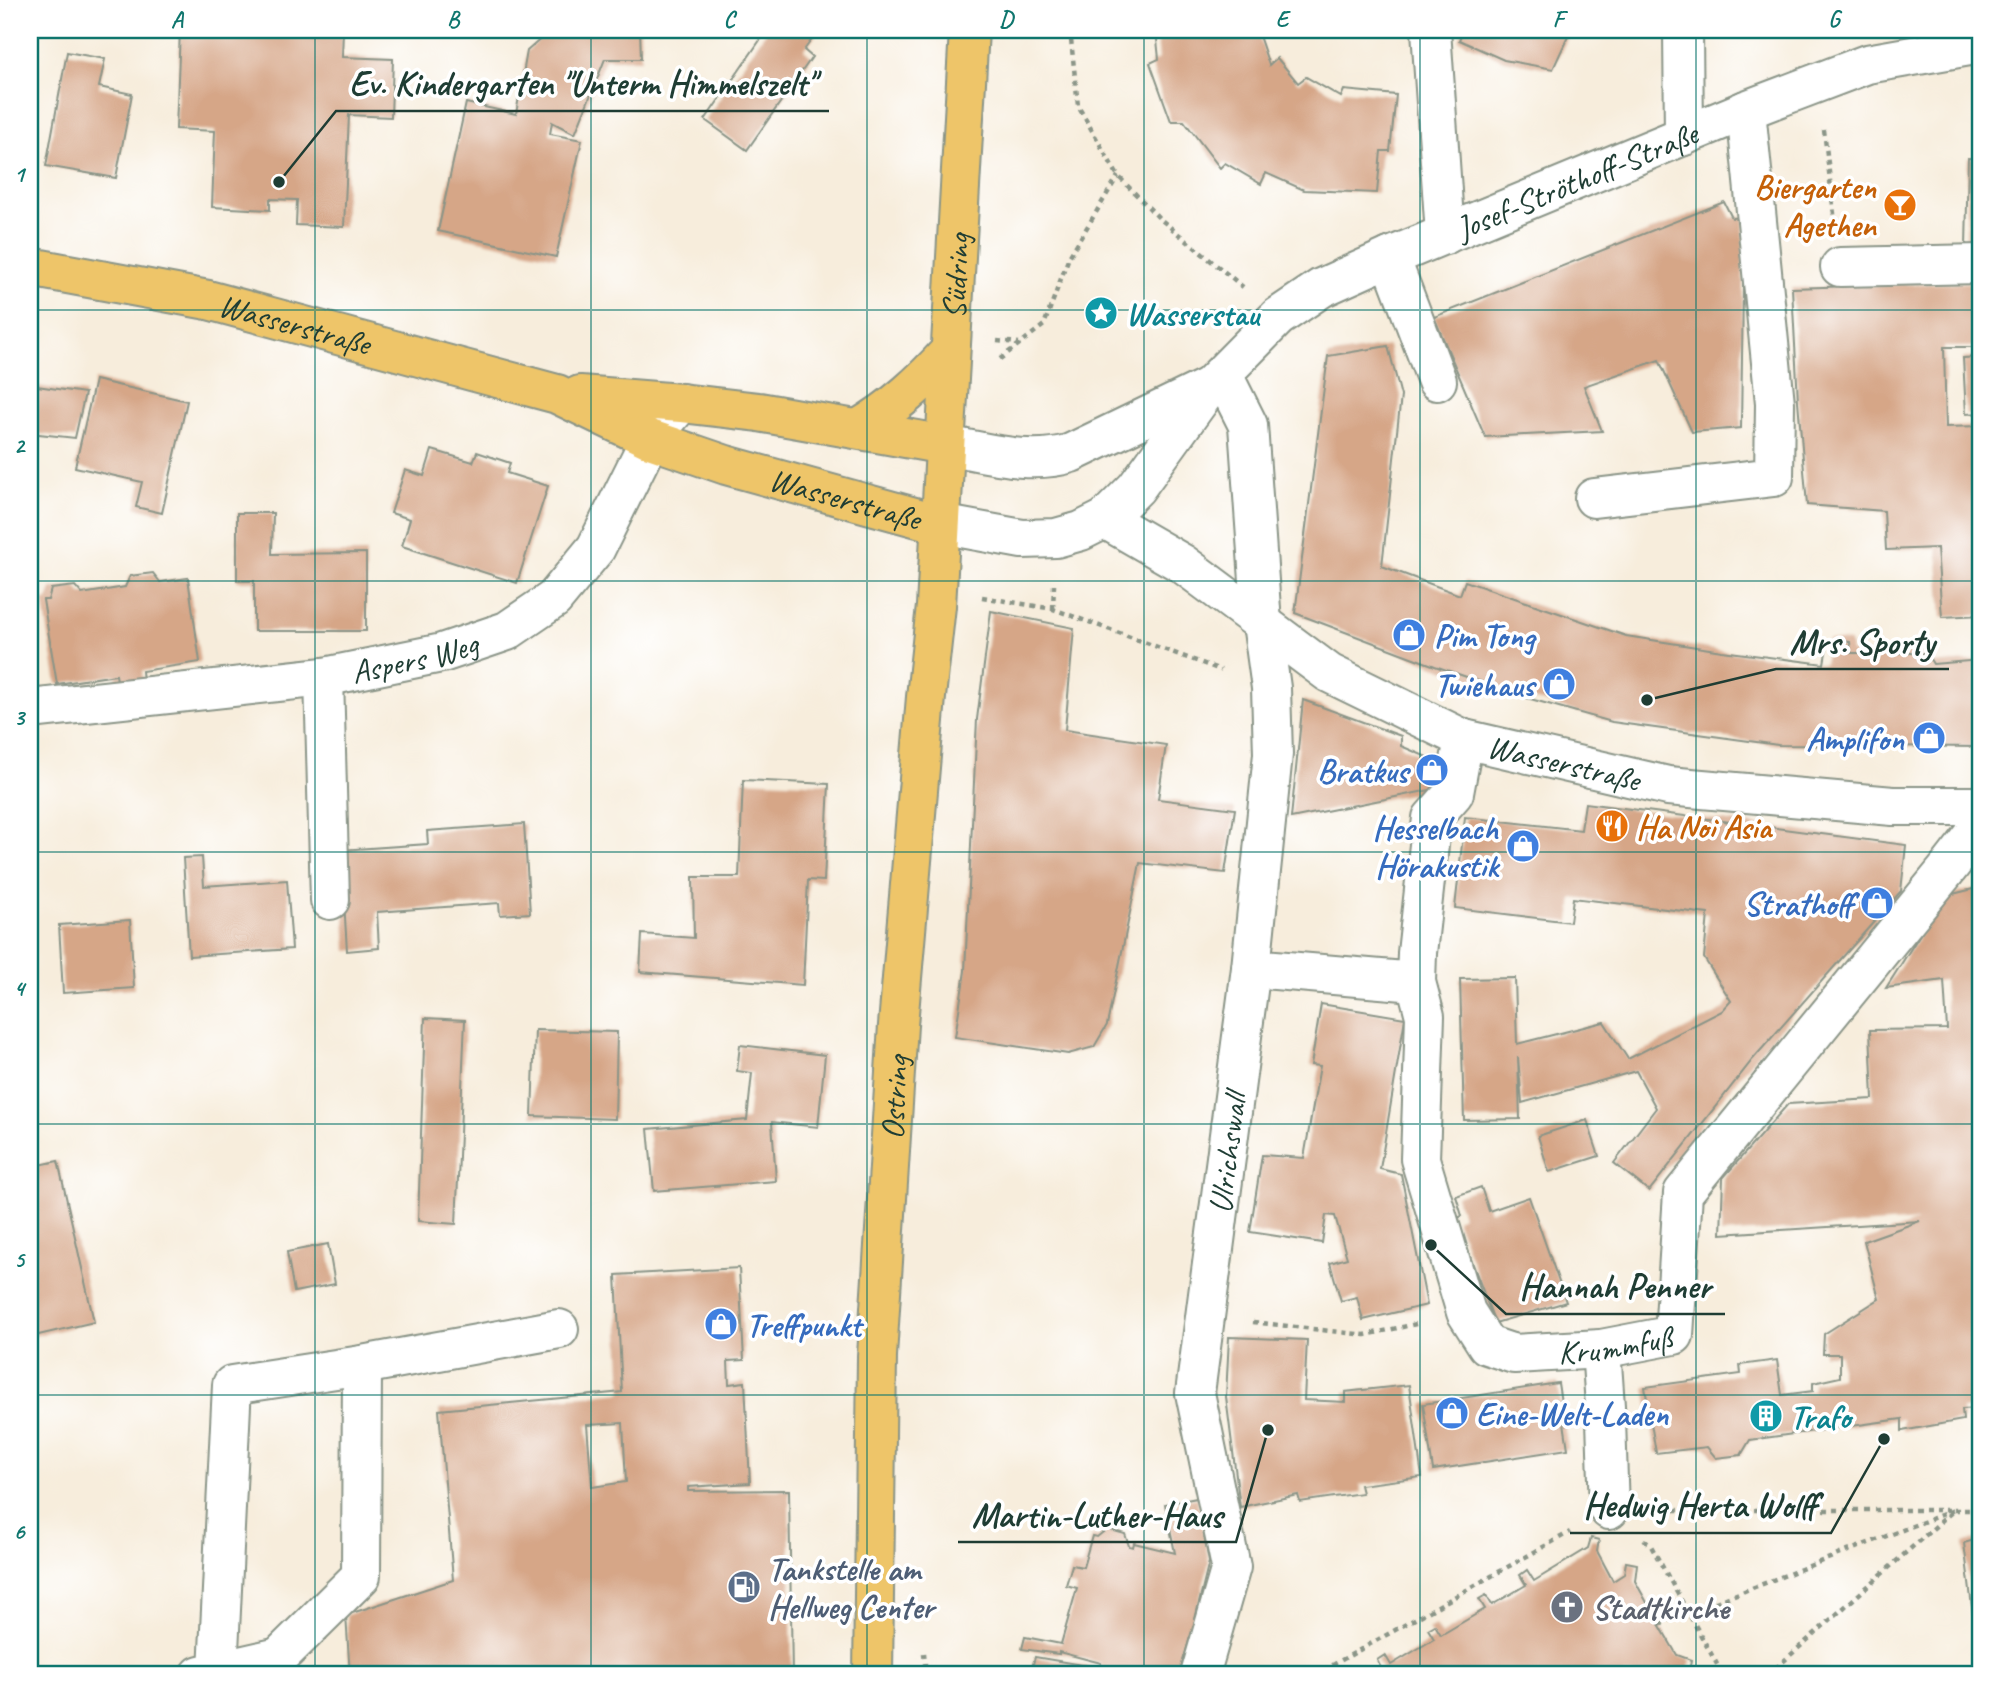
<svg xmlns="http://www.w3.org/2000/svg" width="2011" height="1705" font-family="Caveat,sans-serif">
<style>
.building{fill:#d6a687;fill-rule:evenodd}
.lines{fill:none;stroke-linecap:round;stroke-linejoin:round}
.minor-casing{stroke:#8b9588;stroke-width:42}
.major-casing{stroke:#8b9588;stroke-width:42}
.path{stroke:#8b9588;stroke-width:4.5;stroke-dasharray:5 5;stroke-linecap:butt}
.minor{stroke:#fff;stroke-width:38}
.major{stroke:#eec569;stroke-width:38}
.grid{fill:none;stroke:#0f766e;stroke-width:2;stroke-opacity:0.55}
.labels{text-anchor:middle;stroke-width:7;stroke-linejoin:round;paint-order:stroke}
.street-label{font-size:33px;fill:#1f3d34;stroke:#fff}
.food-label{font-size:33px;font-weight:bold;fill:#c56008;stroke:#fff;text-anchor:end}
.culture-label{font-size:33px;font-weight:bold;fill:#0d838f;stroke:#fff;text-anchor:start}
.shop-label{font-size:33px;font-weight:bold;fill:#366cbe;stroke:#fff;text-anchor:end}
.service-label{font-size:33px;font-weight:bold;fill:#4e5e75;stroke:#fff;text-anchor:start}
.worship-label{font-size:33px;font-weight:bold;fill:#5b616d;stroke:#fff;text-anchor:start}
.leader{fill:none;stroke:#1f3d34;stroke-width:2.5}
.callout-dot{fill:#1f3d34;stroke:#fff;stroke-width:2.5}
.callout-label{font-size:35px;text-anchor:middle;font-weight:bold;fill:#1f3d34;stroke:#fff;stroke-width:7;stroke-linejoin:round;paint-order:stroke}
.neatline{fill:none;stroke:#0f766e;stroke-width:2.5}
.grid-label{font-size:23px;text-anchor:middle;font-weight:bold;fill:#0f766e}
</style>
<rect width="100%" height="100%" fill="#fff"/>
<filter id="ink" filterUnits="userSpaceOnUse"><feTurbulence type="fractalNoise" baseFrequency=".0143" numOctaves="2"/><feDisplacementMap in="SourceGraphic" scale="14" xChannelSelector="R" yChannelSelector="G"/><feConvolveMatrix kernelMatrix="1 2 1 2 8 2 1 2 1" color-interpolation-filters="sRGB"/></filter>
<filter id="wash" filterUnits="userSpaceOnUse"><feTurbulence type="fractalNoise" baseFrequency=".00686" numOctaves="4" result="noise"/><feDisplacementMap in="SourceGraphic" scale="28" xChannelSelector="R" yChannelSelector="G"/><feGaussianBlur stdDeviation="1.57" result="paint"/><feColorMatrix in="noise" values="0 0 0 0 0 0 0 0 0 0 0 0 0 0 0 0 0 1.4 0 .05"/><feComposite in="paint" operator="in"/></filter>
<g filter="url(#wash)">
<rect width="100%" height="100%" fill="#f7eddc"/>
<g id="blocks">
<g class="building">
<polygon points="180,30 343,30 342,57 393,59 391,117 349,115 344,227 296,225 297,200 270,199 270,210 212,207 215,131 176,129"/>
<polygon points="551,30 640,30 641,59 605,59 575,134 552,122 550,134 582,140 556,257 438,231 466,103 516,114 527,51"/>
<polygon points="767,30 819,30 804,50 812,57 747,150 705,120"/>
<polygon points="1156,30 1257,30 1269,65 1277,58 1298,83 1306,77 1341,97 1344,90 1396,95 1390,151 1381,151 1377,193 1304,190 1266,173 1261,184 1225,163 1220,168 1184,121 1171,121 1150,63 1159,59"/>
<polygon points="1463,30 1571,30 1553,69 1504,60 1459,40"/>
<polygon points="67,52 105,59 99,87 132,94 116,178 46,166"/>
<polygon points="1968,158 1981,159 1981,248 1966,247"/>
<polygon points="1724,202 1732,218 1744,217 1741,428 1692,432 1659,360 1584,386 1602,431 1485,437 1434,317"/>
<polygon points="1981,282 1981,347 1944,347 1946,427 1981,426 1981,615 1942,617 1937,548 1886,550 1884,511 1807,505 1798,401 1792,288"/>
<polygon points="1388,346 1401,396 1382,566 1460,595 1465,581 1626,636 1722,651 1824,664 1828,640 1850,642 1851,653 1926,653 1933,664 1981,660 1981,747 1778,745 1612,722 1527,698 1435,666 1295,613 1328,356"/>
<polygon points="1981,357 1981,413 1966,414 1963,358"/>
<polygon points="95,380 187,401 162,513 136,507 142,482 75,467"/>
<polygon points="30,385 85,393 75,438 30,433"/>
<polygon points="432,450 473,462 477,452 510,463 507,473 548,486 517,583 402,546 410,519 391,513 405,470 424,476"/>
<polygon points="237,513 273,513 272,554 366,553 366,631 254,631 254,581 237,581"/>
<polygon points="153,573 160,582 188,578 200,662 142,671 143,681 118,685 116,675 57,684 43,600 48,600 51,589 75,586 82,594 125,587 130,576"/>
<polygon points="991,611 1074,628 1065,730 1166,745 1158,799 1235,809 1225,873 1140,863 1107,1025 1094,1047 1068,1054 955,1037 965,971 977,719"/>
<polygon points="1303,700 1401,736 1401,746 1427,757 1440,788 1291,818"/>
<polygon points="743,780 829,784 824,881 808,880 803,985 640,972 642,934 694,938 693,877 739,877"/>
<polygon points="1585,803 1906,845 1901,891 1753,1059 1649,1191 1614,1163 1656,1108 1636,1071 1522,1103 1518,1057 1520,1119 1464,1120 1460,979 1515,978 1517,1044 1604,1022 1628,1059 1722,1011 1731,1001 1704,958 1708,914 1573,898 1570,922 1455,908 1465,817 1581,830"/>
<polygon points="524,824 530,913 500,915 499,903 377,912 379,948 347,951 341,850 428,844 427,831"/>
<polygon points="202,857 204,886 287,880 292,949 189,956 183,858"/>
<polygon points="1977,888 1981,888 1981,1408 1962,1409 1963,1420 1902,1431 1902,1419 1750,1440 1741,1455 1716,1458 1707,1447 1656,1453 1645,1387 1741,1374 1740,1365 1777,1360 1782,1395 1813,1391 1813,1383 1840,1377 1840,1354 1823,1354 1824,1334 1879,1299 1864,1241 1920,1221 1721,1234 1723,1178 1788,1104 1873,1099 1870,1030 1947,1029 1944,980 1886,988 1940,903 1949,895"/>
<polygon points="130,920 134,988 63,993 59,925"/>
<polygon points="1321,1004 1405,1018 1380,1169 1401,1174 1427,1305 1363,1320 1357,1297 1341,1301 1330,1263 1347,1258 1335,1216 1326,1215 1322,1243 1250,1232 1262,1155 1304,1158 1320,1066 1311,1065"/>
<polygon points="425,1018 465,1020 456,1224 418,1221"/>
<polygon points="535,1030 617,1032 615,1119 532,1116"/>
<polygon points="740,1045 825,1055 818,1127 772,1122 776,1181 654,1191 648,1129 747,1120 752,1073 737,1071"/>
<polygon points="1587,1120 1599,1156 1549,1172 1538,1136"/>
<polygon points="58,1161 94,1322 30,1337 30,1167"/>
<polygon points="1481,1187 1489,1211 1529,1197 1566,1302 1495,1323 1456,1219 1462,1216 1456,1196"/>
<polygon points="328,1244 335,1284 294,1292 287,1252"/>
<path d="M739 1268 744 1360 728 1361 729 1384 745 1382 750 1483 688 1487V1491L789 1490 792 1675H350L346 1615 453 1580 439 1410 622 1392 616 1275ZM623 1423 626 1482 592 1487 587 1425Z"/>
<polygon points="1229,1337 1307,1340 1304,1400 1345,1402 1345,1392 1409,1385 1422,1477 1360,1485 1362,1493 1300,1502 1298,1495 1240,1507 1226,1397"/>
<polygon points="1558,1383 1568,1449 1433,1470 1423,1404"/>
<polygon points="1197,1498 1209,1562 1195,1619 1204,1622 1200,1639 1190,1637 1179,1675 1098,1675 1101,1663 1059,1652 1059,1654 1022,1649 1025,1637 1061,1644 1077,1588 1066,1585 1072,1565 1083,1567 1092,1536 1097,1537 1107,1529 1125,1534 1129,1546 1133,1547 1134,1543 1175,1553 1165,1504"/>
<polygon points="1591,1538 1599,1540 1597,1551 1613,1581 1624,1574 1626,1562 1637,1564 1635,1581 1659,1624 1677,1655 1691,1660 1689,1671 1682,1669 1683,1675 1373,1675 1382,1670 1377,1660 1385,1655 1391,1665 1434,1639 1428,1629 1435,1625 1441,1635 1485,1609 1479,1599 1486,1595 1492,1605 1526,1585 1520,1575 1527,1570 1534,1581 1588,1548"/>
<polygon points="1981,1538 1981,1671 1980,1671 1964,1543"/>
<polygon points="1035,1657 1094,1667 1092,1675 1030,1675"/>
</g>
</g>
</g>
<g filter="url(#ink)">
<use href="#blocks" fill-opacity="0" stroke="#8b9588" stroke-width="2"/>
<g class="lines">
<defs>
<g id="minor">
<polyline points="1431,30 1445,235"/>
<polyline points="1683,30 1684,136"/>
<polyline points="1390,257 1437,381"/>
<polyline points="1840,267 1981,264"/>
<path d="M945 445C986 452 1029 466 1071 453L1204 389"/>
<polyline points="1594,498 1774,477 1775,403 1746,110"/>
<path id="s1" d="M1105 519 1183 564 1329 673 1464 739 1668 786 1893 806H1981"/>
<path id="s2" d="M940 524 1022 539 1056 538 1081 531 1105 519 1136 488 1209 387 1278 317 1321 288 1390 257 1746 110 1867 64 1981 44"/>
<polyline points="324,677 330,900"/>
<path id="s3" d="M30 709 324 677 442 653 507 631 554 599 596 548 650 439 681 403"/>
<path id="s4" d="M1464 739 1454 793 1432 818 1417 953 1416 982 1425 1016 1420 1159 1466 1312 1487 1345 1514 1354 1601 1349 1674 1335 1683 1193 1949 867 1981 826"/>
<polyline points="1251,968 1416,982"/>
<polyline points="1601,1349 1606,1420 1609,1510"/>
<polyline points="218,1671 279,1657 361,1576 362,1365"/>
<polyline points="200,1675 218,1671 232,1385 362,1365 559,1329"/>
<path id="s5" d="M1200 1675 1231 1567 1195 1393 1251 968 1273 754 1271 688 1262 623 1248 425 1223 375"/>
</g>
<g id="major">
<path id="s6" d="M30 267 208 300 557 394 650 439 726 465 940 524"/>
<polyline points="580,395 681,403 759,412 945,445"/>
<path d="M858 429C895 407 921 383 950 351"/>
<path id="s7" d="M873 1675 877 1356 898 1025 926 697 936 606 969 30"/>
</g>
</defs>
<use href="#minor" class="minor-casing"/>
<use href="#major" class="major-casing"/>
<g class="path">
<polyline points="1070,30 1078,106 1118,176 1159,218 1243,287"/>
<polyline points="1824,130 1835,222"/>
<polyline points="997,341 1019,343"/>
<polyline points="1000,359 1044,325 1069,257 1118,176"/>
<polyline points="982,597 1053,609 1221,670"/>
<polyline points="1053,609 1054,585"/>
<polyline points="1253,1322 1365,1335 1421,1323"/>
<polyline points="1654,1510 1981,1510"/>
<polyline points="1644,1540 1651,1546 1723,1675"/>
<polyline points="1659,1624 1954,1510 1768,1675"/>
<polyline points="924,1653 926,1675"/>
<polyline points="1315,1675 1570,1532"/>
</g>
<use href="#minor" class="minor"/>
<use href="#major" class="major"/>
</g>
</g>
<path class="grid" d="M315 30V1675M591 30V1675M867 30V1675M1144 30V1675M1420 30V1675M1696 30V1675M30 310H1981M30 581H1981M30 852H1981M30 1124H1981M30 1395H1981"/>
<defs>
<symbol id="bar-disc" viewBox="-11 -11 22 22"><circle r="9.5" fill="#e8710a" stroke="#fff"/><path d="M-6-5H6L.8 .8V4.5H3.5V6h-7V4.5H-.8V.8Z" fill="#fff"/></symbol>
<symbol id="sight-disc" viewBox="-11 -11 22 22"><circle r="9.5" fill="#0f9aa8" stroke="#fff"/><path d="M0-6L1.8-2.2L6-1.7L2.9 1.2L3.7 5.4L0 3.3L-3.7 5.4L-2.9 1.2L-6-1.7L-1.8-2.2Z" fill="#fff"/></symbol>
<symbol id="shop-disc" viewBox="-11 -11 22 22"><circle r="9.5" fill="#3f7fe0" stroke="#fff"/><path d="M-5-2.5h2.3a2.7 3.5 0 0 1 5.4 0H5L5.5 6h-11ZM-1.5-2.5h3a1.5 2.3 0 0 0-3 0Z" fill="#fff"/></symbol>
<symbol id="restaurant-disc" viewBox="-11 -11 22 22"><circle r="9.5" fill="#e8710a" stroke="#fff"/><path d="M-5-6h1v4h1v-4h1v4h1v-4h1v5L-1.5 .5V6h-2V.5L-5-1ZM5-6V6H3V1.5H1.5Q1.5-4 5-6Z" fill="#fff"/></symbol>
<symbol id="building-disc" viewBox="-11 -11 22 22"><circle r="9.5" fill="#0f9aa8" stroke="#fff"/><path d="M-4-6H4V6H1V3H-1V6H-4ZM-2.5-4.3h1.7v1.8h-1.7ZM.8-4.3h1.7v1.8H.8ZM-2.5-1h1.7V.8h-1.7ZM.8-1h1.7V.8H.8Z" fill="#fff"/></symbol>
<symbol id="fuel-disc" viewBox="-11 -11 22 22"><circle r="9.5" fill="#5c6f8a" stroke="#fff"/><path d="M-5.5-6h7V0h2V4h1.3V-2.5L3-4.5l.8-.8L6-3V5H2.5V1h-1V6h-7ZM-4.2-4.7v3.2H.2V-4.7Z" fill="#fff"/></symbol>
<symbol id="church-disc" viewBox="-11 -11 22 22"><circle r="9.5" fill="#6b7280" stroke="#fff"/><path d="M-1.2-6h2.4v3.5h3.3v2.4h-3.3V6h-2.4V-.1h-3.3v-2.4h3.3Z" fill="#fff"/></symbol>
</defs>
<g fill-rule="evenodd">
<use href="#bar-disc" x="1881" y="186" width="38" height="38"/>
<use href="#sight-disc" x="1082" y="294" width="38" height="38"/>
<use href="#shop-disc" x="1390" y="616" width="38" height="38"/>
<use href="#shop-disc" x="1540" y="665" width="38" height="38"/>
<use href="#shop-disc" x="1910" y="719" width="38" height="38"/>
<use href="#shop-disc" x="1413" y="751" width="38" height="38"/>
<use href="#restaurant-disc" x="1593" y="807" width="38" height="38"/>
<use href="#shop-disc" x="1504" y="827" width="38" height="38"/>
<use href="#shop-disc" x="1858" y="884" width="38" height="38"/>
<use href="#shop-disc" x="702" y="1305" width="38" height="38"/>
<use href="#shop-disc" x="1433" y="1394" width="38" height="38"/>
<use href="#building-disc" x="1747" y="1397" width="38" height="38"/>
<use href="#fuel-disc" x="725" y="1568" width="38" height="38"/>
<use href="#church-disc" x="1548" y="1588" width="38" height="38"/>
</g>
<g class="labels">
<g class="street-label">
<text dy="12" stroke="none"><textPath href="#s2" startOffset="766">Josef-Ströthoff-Straße</textPath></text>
<text dy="12" stroke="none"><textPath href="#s7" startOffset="1402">Südring</textPath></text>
<text dy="12" stroke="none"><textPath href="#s6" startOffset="271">Wasserstraße</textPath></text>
<text dy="12" stroke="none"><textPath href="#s6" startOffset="850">Wasserstraße</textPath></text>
<text dy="12" stroke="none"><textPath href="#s3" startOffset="388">Aspers Weg</textPath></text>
<text dy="12" stroke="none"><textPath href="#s1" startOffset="525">Wasserstraße</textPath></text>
<text dy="12" stroke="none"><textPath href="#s7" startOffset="578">Ostring</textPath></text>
<text dy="12" stroke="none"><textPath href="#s5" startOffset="532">Ulrichswall</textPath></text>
<text dy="12" stroke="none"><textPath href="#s4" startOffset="760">Krummfuß</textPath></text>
</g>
<g class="food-label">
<text x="1876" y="198">Biergarten<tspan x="1876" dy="38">Agethen</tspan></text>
<text x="1636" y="838" text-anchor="start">Ha Noi Asia</text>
</g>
<g class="culture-label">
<text x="1126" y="325">Wasserstau</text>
<text x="1790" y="1428">Trafo</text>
</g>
<g class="shop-label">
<text x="1434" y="647" text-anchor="start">Pim Tong</text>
<text x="1534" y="696">Twiehaus</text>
<text x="1904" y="750">Amplifon</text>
<text x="1408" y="782">Bratkus</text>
<text x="1498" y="839">Hesselbach<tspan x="1498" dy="38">Hörakustik</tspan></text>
<text x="1853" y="915">Strathoff</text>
<text x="746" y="1336" text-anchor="start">Treffpunkt</text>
<text x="1476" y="1425" text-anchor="start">Eine-Welt-Laden</text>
</g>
<g class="service-label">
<text x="768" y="1580">Tankstelle am<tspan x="768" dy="38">Hellweg Center</tspan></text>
</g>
<g class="worship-label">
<text x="1592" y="1619">Stadtkirche</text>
</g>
</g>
<path class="leader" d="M279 182L336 111H829M1647 700L1776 669H1949M1431 1245L1506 1314H1725M1884 1439L1831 1533H1570M1268 1430L1236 1542H958"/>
<g class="callout-dot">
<circle cx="279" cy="182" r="7"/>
<circle cx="1647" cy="700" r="7"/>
<circle cx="1431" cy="1245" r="7"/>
<circle cx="1884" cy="1439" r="7"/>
<circle cx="1268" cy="1430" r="7"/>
</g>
<g class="callout-label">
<text x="582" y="95">Ev. Kindergarten "Unterm Himmelszelt"</text>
<text x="1862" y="654">Mrs. Sporty</text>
<text x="1615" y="1298">Hannah Penner</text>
<text x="1700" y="1517">Hedwig Herta Wolff</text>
<text x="1097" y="1527">Martin-Luther-Haus</text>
</g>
<rect width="2011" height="1705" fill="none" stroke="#fff" stroke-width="77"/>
<rect x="38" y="38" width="1934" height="1628" class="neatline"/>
<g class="grid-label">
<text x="177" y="27">A</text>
<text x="453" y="27">B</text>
<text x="729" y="27">C</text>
<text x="1006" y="27">D</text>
<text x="1282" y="27">E</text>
<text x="1558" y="27">F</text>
<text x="1834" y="27">G</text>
<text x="19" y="182">1</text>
<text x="19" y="453">2</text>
<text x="19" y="725">3</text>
<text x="19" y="996">4</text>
<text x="19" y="1267">5</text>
<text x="19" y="1539">6</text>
</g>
</svg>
